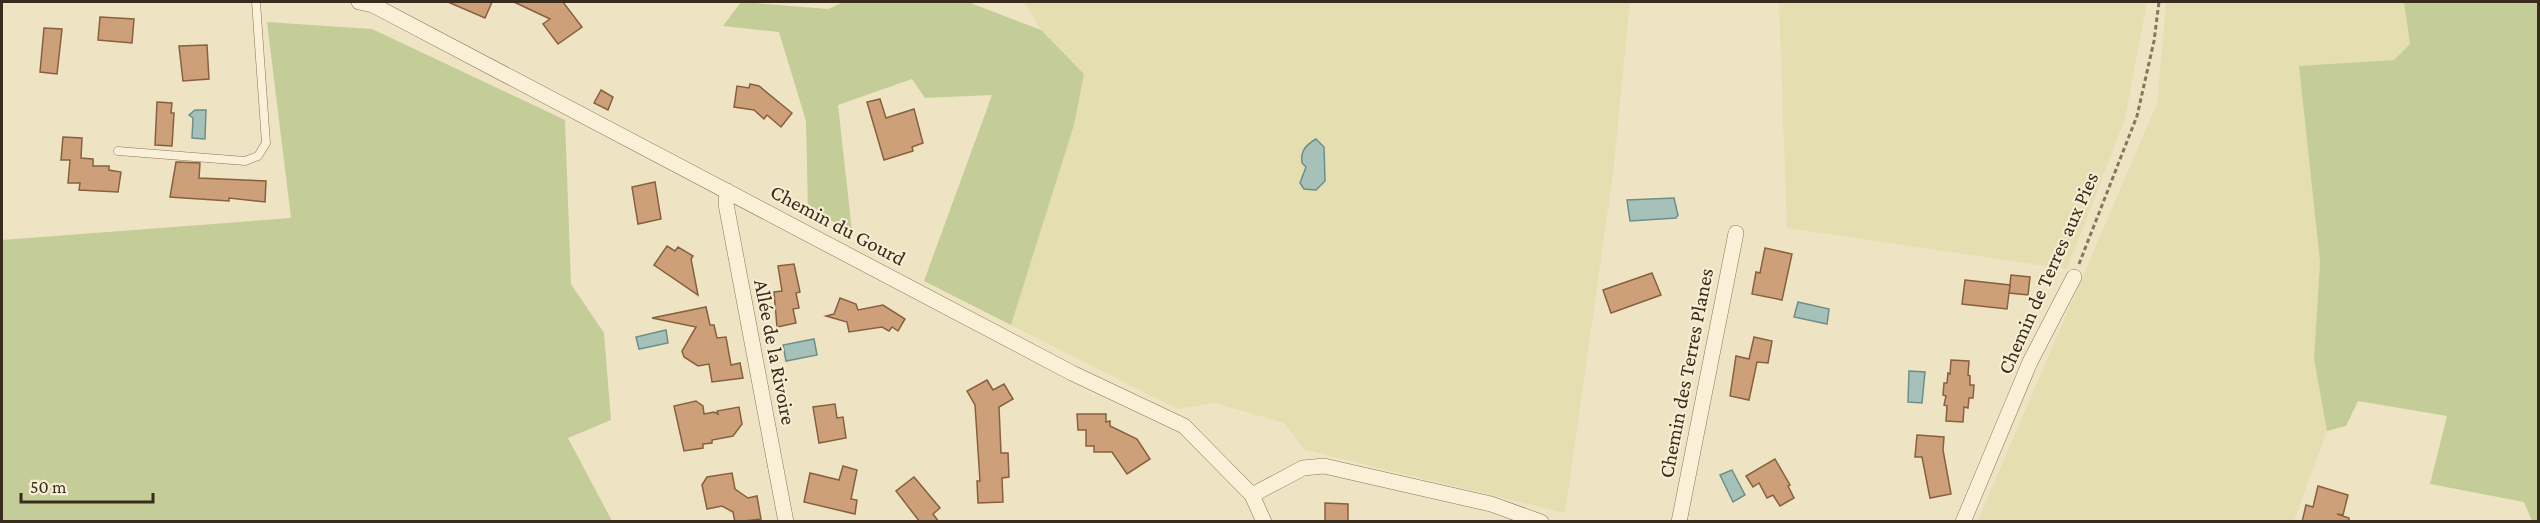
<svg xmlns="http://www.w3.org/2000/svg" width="2540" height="523" font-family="'Crimson Pro',serif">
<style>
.farmland{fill:#e4deb1}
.green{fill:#c4cd97}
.water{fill:#a6c1ba;stroke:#6c9089;stroke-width:1.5}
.building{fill:#cda079;stroke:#88603f;stroke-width:1.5}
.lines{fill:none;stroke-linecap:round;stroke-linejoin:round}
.lane-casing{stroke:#89755a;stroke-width:9}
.street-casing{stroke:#89755a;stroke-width:16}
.path{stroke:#89755a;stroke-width:3;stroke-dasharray:4.5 3;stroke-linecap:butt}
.lane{stroke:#f9f0d7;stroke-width:8}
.street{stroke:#f9f0d7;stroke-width:15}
.labels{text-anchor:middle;stroke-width:4.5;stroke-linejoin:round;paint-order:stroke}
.street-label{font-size:21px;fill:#392c1e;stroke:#f6edd3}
</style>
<rect width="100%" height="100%" fill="#eee4c3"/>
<g class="farmland">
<polygon points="1024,2 1630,2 1613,174 1565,513 1305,450 1284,423 1215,403 1177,409 1011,325 1074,125 1084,74 1041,30"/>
<polygon points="1779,2 2147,2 2125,119 2067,269 1787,228"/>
<polygon points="2166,2 2405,2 2410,44 2394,60 2299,67 2320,262 2314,359 2327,431 2294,521 1977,522 2157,104"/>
</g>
<g class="green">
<polygon points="741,2 828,9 844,2 968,2 1041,30 1084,74 1074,125 1011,325 924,281 992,95 925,98 912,79 838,105 852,231 808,209 806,121 779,32 723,26"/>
<polygon points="2404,2 2538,2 2538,521 2532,521 2524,502 2430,484 2447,416 2358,401 2346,426 2327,431 2314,359 2320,262 2299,66 2394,60 2410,44"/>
<polygon points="267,22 372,29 565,120 571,284 604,333 611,420 568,438 612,521 2,521 2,240 291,218"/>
</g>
<g class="water">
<polygon points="195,110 206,110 205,139 192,138 193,118 189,115"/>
<path d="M1316 139 1324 147 1325 181 1316 190 1304 189 1300 183 1306 167 1302 163C1300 151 1306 145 1316 139Z"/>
<polygon points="1674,198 1678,215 1676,218 1630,221 1627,200"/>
<polygon points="1798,302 1829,309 1827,324 1794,317"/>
<polygon points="666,330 668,343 639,349 636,337"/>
<polygon points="814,339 817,355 786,361 783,345"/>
<polygon points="1909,371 1925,372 1922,403 1908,402"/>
<polygon points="1732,470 1745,495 1733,502 1720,475"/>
</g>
<g class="building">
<polygon points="448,2 492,2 485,18"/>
<polygon points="514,2 563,2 582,27 558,44 543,24 550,19"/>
<polygon points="100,17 134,19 132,43 98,40"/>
<polygon points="44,28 62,29 57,74 40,72"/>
<polygon points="207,45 209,79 183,81 179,46"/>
<polygon points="750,84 759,86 792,113 781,127 767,115 764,119 754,110 734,107 737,86 749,88"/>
<polygon points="601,90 613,97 608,110 594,103"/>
<polygon points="880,99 886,118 914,109 923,143 912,147 913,151 884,160 867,102"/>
<polygon points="157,102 172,103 171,113 174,113 172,146 155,145"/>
<polygon points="63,137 82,138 81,158 93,159 93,166 109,166 109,170 121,172 118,192 79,190 80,183 68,183 70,160 61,160"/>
<polygon points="176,162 200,163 199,178 266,181 265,202 229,198 229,201 170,197"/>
<polygon points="655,182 661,219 638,224 632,187"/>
<polygon points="667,246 675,251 678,247 693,256 691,259 698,295 654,265"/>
<polygon points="1765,248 1792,254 1782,300 1752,294 1756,272 1760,273"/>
<polygon points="794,264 800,292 796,293 799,308 793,309 796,323 777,327 774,292 782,291 778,266"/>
<polygon points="1652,273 1661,295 1611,313 1603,290"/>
<polygon points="2011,275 2030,277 2028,295 2009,293"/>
<polygon points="1965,280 2010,285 2007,309 1962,304"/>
<polygon points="840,298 856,304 858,310 883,305 905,319 898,331 892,327 889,331 882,327 849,332 847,322 826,316 834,314"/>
<polygon points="706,307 710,325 714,325 717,338 726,337 731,365 740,363 743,378 712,382 709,364 698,366 684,357 682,351 696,327 652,318"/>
<polygon points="1754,337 1772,341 1768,363 1757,362 1749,400 1730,396 1736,356 1749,359"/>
<polygon points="1951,360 1969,361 1968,375 1970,376 1970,385 1974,385 1973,398 1969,398 1968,408 1964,407 1963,422 1946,421 1947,406 1944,405 1946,396 1943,395 1944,383 1947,383 1948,373 1950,374"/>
<polygon points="987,380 993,390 1004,384 1013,399 999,407 1001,453 1008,453 1009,477 1002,478 1003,502 978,503 977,481 980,481 975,405 967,391"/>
<polygon points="696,401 703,406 704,414 714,412 718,414 717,411 739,407 742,424 733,436 712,440 712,443 703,444 703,448 684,451 674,406"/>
<polygon points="835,404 837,418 843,417 846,438 819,443 813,407"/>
<polygon points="1077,414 1106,414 1106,422 1110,421 1110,426 1137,439 1150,459 1127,474 1112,452 1094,452 1094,446 1086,446 1086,430 1078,430"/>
<polygon points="1917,435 1944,437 1943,450 1951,494 1930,498 1922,457 1915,457"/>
<polygon points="1775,459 1790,485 1788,486 1794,498 1780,506 1773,495 1767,498 1759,483 1753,487 1746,476"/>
<polygon points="843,466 857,470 851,499 857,500 855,514 804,502 810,473 839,480"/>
<polygon points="732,473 735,489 748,498 757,496 761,519 735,522 733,512 722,506 707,509 702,485 707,477"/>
<polygon points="914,477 940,508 933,514 939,522 920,522 896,491"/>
<polygon points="2318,486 2348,495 2343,515 2337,514 2349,518 2349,522 2302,522 2306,505 2313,507"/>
<polygon points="1325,503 1348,504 1348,522 1325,522"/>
</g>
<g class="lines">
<defs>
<polyline id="lane" points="118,151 245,161 258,156 266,143 256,2"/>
<g id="street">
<polyline points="359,2 373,5 1072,373 1184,426 1252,495 1264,522"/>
<polyline points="727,191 726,204 786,522"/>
<polyline points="1252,495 1303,468 1324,466 1491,504 1541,522"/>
<polyline points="1679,522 1736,233"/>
<polyline points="1963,522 2030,362 2074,277"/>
</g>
</defs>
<use href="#lane" class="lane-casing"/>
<use href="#street" class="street-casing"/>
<polyline class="path" points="2079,264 2137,116 2154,41 2159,2"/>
<use href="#lane" class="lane"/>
<use href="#street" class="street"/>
</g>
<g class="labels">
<g class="street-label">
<text transform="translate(838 225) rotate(28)" y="7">Chemin du Gourd</text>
<text transform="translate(2048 273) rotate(-66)" y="7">Chemin de Terres aux Pies</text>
<text transform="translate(775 352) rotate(79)" y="7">Allée de la Rivoire</text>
<text transform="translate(1686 373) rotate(-79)" y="7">Chemin des Terres Planes</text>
</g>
</g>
<rect width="2540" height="523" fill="none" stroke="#392c1e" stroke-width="6"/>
<path d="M21 493v9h132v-9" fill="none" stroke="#392c1e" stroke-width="3"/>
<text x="30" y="493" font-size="18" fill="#392c1e" stroke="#f6edd3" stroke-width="4.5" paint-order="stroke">50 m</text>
</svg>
